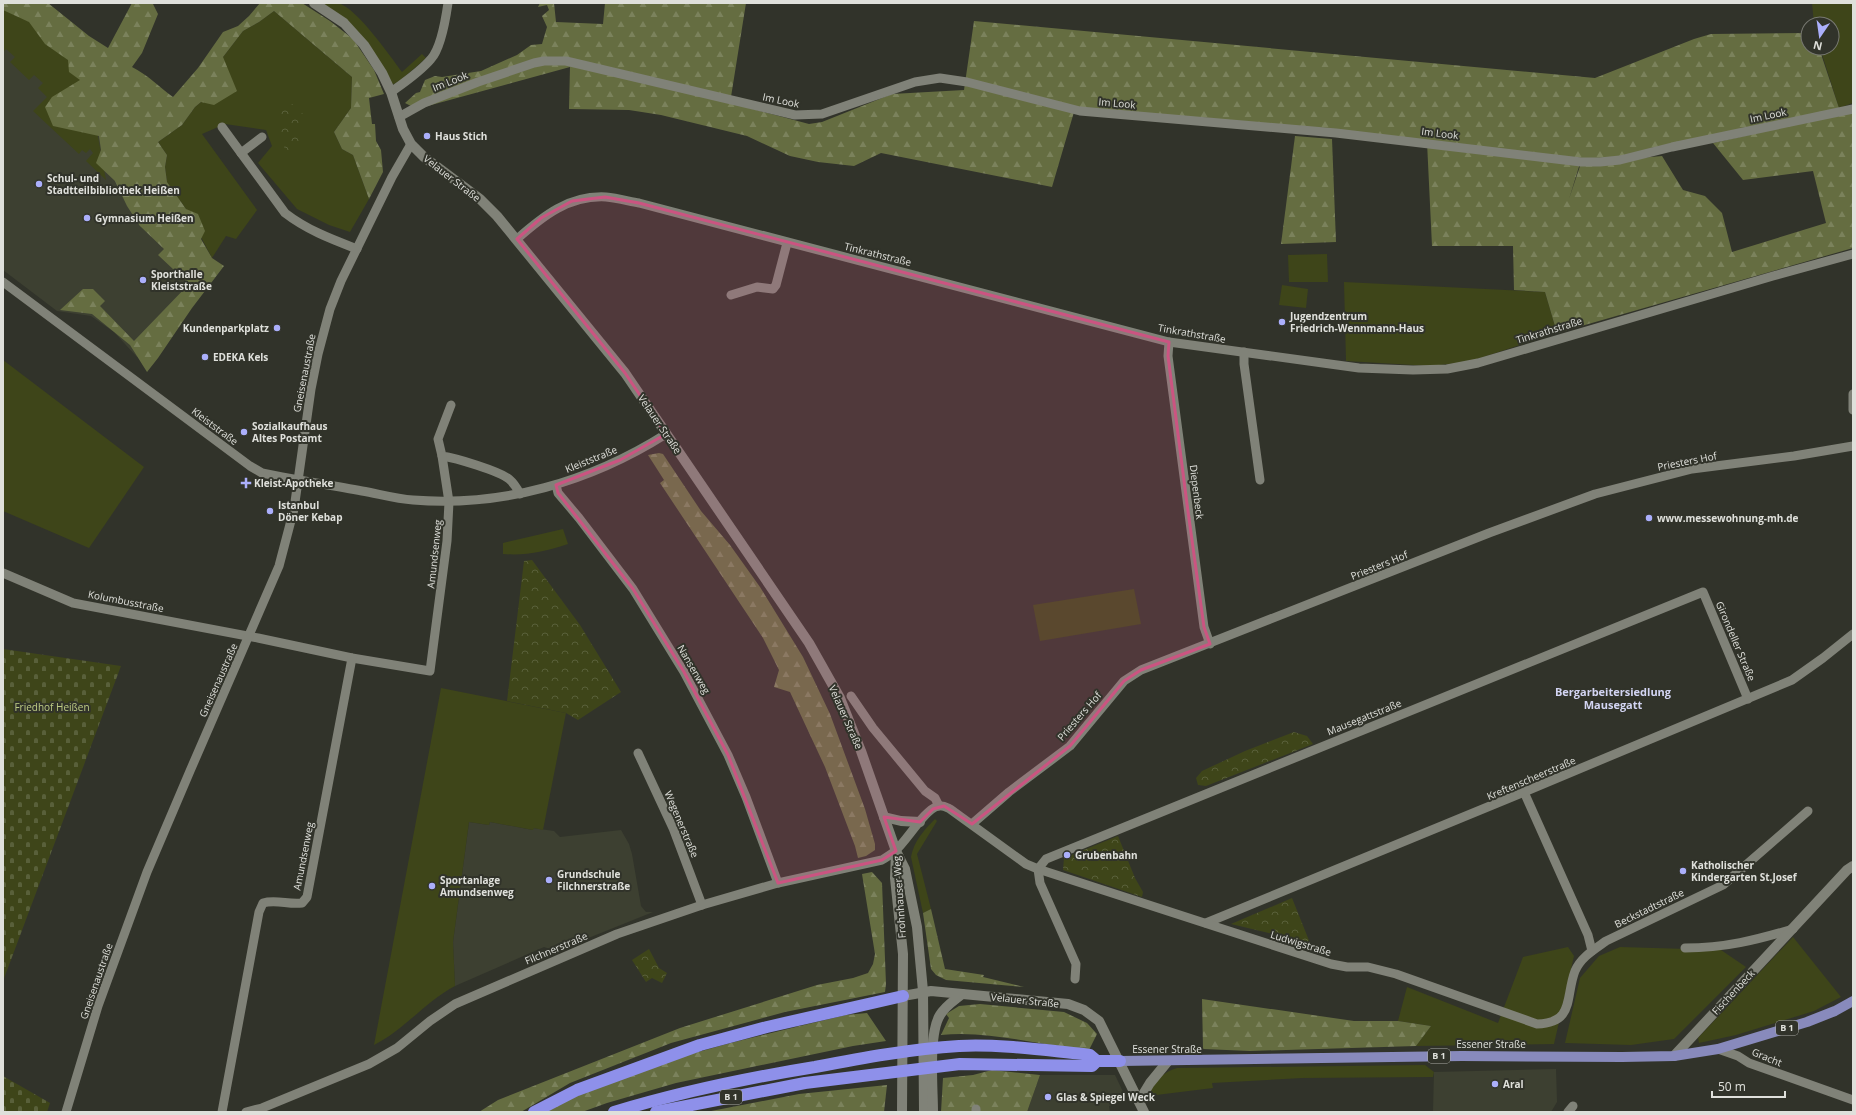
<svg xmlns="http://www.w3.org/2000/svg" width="1856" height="1115" font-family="'Open Sans',sans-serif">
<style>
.built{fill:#3d4031}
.grass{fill:#3e4519}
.forest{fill:url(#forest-firs)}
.cemetery{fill:url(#cemetery-stones)}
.park{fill:url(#park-crowns)}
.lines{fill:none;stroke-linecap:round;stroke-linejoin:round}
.street{stroke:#808278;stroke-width:9}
.secondary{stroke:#808278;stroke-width:10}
.primary{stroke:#888abc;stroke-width:10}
.highway{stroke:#8e90ea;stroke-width:12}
.marked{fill:#cb5481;fill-opacity:0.2;stroke:#cb5481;stroke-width:3;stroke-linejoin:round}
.poi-dot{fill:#abaffb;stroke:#31332a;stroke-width:1.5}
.labels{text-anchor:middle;stroke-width:4;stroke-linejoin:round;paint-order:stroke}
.shield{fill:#31332a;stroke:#abaca6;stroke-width:1}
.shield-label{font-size:9px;font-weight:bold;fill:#dfe0db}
.street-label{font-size:10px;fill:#dfe0db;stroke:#31332a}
.poi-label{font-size:10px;font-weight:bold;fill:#dfe0db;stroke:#31332a;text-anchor:start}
.park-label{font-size:10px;fill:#becc84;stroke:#31332a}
.neighbourhood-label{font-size:11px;font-weight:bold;fill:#d3d5f3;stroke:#31332a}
</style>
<defs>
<pattern id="forest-firs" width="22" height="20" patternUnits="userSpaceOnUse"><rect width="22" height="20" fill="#656d41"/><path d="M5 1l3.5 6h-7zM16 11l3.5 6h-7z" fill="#7b825c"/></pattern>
<pattern id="cemetery-stones" width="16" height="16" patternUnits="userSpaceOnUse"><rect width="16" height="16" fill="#3e4519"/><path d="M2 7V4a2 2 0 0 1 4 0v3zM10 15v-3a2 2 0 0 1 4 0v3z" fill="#59603a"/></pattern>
<pattern id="park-crowns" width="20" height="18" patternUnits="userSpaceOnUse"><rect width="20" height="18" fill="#3e4519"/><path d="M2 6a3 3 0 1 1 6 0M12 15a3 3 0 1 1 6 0" fill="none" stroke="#59603a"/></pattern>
</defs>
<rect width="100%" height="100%" fill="#31332a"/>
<g class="built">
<polygon points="3,3 209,264 137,357 114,332 91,316 57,311 3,270"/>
<polygon points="469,822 489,825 490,822 533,830 533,828 554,831 560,837 621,830 629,844 632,854 641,906 646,912 653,912 556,951 544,947 455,986 453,942"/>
<polygon points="1556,1069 1557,1102 1551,1112 1433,1112 1434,1072"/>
<polygon points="1040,1075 1115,1075 1126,1098 1109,1106 1110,1112 1027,1112"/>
</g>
<g class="grass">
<polygon points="3,3 82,50 106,180 86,161 93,153 90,149 86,153 82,150 79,154 33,111 47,97 38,88 43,83 34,75 29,80 10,62 15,57 6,49 3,52"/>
<path d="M323 3C327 3 334 2 338 3 357 8 390 56 402 72L422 54 426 58 401 80 392 85Z"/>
<polygon points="1812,3 1853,3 1853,103 1839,108 1820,48 1832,48 1832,24 1814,24"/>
<polygon points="274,11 352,77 351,108 334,132 342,149 353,155 369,199 350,232 329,225 297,209 258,163 272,146 266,130 225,124 202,134 257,210 236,239 226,236 212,258 186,209 167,182 165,167 167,155 158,142 182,125 195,107 201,102 223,57 243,31 259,22"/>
<polygon points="1327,254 1328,282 1289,282 1288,255"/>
<polygon points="1344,282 1545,292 1557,333 1468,362 1430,366 1346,361"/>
<polygon points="1282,285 1308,289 1306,308 1279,305"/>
<polygon points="3,360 144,467 89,548 3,511"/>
<path d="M563 529 568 544C546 551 526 556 503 554V543Z"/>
<polygon points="1134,589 1141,624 1040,641 1033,605"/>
<path d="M441 688 566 713 543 830 534 828 533 830 490 822 489 825 469 822 453 942 455 986C425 1002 404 1030 374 1045Z"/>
<path d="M935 819 937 821 917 854 931 909 923 913 911 857C914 841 924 830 935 819Z"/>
<polygon points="1793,937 1841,997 1814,1011 1736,1035 1699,1043 1698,1038"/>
<polygon points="1568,947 1574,956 1554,1044 1416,1046 1431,1026 1398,1021 1407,987 1498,1023 1523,957"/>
<polygon points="1620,947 1721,950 1746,967 1674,1039 1631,1045 1565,1043 1580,978 1599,956"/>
<path d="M1425 1065 1434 1072 1433 1077 1302 1078 1212 1083 1213 1088 1148 1096C1154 1081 1163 1072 1177 1068Z"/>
</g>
<g class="forest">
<path d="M3 3H48L89 36 108 48 132 3 153 4 158 14 142 53 132 67C148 75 159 87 173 97L198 68 223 32 238 26 249 16 260 3H302L330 21 353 39 374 70 384 94 369 98 372 124H375L376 141 381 150 383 172 369 199 353 155 342 149 334 132 351 108 352 77 274 11 259 22 243 31 223 57 237 91 214 105 201 102 195 107 182 125 158 142 167 155 165 167 167 182 186 209 198 214 205 231 201 239 212 258 224 266 192 308 158 358 147 372 130 345 92 314 60 310 83 289H93L105 301 100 306 134 341 189 284 158 255 164 249 140 226 127 206 115 181 96 163 101 150 99 136 53 126 45 107 52 97 80 80 69 72 68 60 45 44 29 22 3 10Z"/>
<polygon points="540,3 554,3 556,22 603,24 605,3 746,3 730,103 809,124 822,122 892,94 964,90 974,21 1595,78 1694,39 1711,34 1808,33 1808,48 1819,48 1839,108 1617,159 1581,160 1569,199 1581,163 1662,156 1683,190 1705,196 1722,213 1732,252 1826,223 1813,171 1743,180 1713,143 1853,111 1853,248 1557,333 1545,292 1514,290 1513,246 1432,246 1427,142 1074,112 1052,187 881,153 854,166 818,162 790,156 747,136 661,115 629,110 569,109 570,67 424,107 411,106 405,103 416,93 420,92 425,80 435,76 442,77 481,71 517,55 531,45 542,44 547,27 542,16 549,10 547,5 538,7"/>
<polygon points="1295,136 1332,139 1336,242 1281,244"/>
<polygon points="659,453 663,454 701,511 730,545 760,587 803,657 830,714 865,809 875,844 875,850 866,856 858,858 855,846 825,767 790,692 774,687 779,670 763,638 660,483 664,480 648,455"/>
<polygon points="872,872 882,883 886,984 885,992 785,1012 671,1043 570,1083 521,1112 479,1112 498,1100 680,1028 817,985 853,978 868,973 873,964 875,954 862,874"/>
<polygon points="931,909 945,969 984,975 983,977 1024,987 946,980 936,975 931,969 923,913"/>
<polygon points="1202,999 1354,1021 1398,1021 1431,1026 1416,1046 1250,1051 1203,1049"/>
<path d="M980 1004 1064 1012 1087 1023 1097 1034 1089 1050C1039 1046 991 1030 941 1035L949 1018 946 1014 959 1006Z"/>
<path d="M867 1013 886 1041 853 1046 676 1083 607 1103 582 1112H545C637 1061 744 1040 846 1015Z"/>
<polygon points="992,1070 1040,1075 1027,1112 941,1112 943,1078 973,1075"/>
<polygon points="887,1085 884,1112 706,1112 799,1094"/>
</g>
<g class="cemetery">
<polygon points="3,649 121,666 3,981"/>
<polygon points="3,1076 50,1103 47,1112 3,1112"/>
</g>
<g class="park">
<polygon points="295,104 303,114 297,126 306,141 287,152 275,132 281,126 276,114 281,105"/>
<polygon points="532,560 580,625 621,692 578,720 566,713 507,701 524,561"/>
<polygon points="1294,732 1307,736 1313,744 1206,786 1198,785 1196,778 1202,771 1245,751"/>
<polygon points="1118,836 1135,878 1143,892 1142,897 1063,870 1064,858"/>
<polygon points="1292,898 1310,943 1231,924"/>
<polygon points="649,949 659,968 667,973 662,983 652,978 646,982 632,960"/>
</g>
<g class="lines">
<g class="street">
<path d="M391 92C405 82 420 72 431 59 441 48 446 17 448 3"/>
<polyline points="399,117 424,103 478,82 534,63 544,61 566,61 795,115 822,114 915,82 940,78 967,82 1080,111 1336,133 1581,162 1600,162 1620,160 1672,147 1853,109"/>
<path d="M222 127 285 213C307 230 331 239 357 249"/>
<polyline points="241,153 262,137"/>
<path d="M517 239C543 216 569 195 606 197 617 198 628 201 639 203L1169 342 1359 368 1413 370 1447 369 1478 363 1773 276 1853 254"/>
<path d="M3 282 250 466 262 473 282 477C309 482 336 486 362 491 379 494 396 499 413 500 503 507 590 482 666 434"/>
<polyline points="731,295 757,287 773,289 776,285 787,243"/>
<polyline points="1169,342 1168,356 1204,627 1210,644"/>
<polyline points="1244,352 1244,364 1260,480"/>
<polyline points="1853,394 1853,410"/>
<path d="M451 405 438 439 442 456C456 458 499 471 509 479 515 484 517 488 520 494"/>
<polyline points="556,485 558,493 579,518 633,589 684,672 728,755 746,797 778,883"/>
<polyline points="3,573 73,603 258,638 352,658 430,671 447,541 449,502 442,456"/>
<polyline points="851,696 873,728 925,791 935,798 939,806"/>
<polyline points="638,753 673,828 702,905"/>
<polyline points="1524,792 1588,935 1592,951"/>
<polyline points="972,824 1009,792 1070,746 1124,681 1141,670 1489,533 1595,494 1692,469 1794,456 1853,446"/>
<polyline points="1038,869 1046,859 1703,592 1748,699"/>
<polyline points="1038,869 1040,883 1076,964 1075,979"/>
<polyline points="1206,923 1524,792 1792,680 1823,658 1853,634"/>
<path d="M1685 948C1725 948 1756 940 1793 929"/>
<polyline points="1718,1049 1738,1056 1749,1063 1853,1100"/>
<polyline points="976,1109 976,1112"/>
<polyline points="66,1112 98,1006 147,872 190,771 279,566 294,509 311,389 318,354 330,309 341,281 392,177 411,144"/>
<path d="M222 1112 259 912 263 903C276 899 289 905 302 903L307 897 352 658"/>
<path d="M246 1112 262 1108 369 1064 397 1048 430 1021 455 1004 617 934 702 905 778 883 882 860C886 857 891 855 895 851 907 841 924 810 938 806 943 805 946 807 950 809L1026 864 1038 869 1331 964 1347 967H1368L1396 974 1537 1024C1575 1023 1565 997 1575 971 1581 957 1595 949 1606 941L1723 885 1808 811"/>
<polyline points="1568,1112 1573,1106"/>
</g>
<g class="secondary">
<polyline points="314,3 344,23 364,45 382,73 391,92 403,129 411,144 424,157 480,199 497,216 625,373 809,643 840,698 861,751 896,851 905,869 917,927 923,991 924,1112"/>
<polyline points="884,817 901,821 920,822"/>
<polyline points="896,853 895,878 903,954 902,1112"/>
<polyline points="903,996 931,991 1068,1004 1084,1010 1099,1021 1144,1112"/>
<polyline points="1674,1056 1847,870 1853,866"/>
<polyline points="1139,1101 1150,1083 1168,1061"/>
<path d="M933 1112C933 1088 928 1034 940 1015 945 1006 955 1000 962 994"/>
</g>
<polyline class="primary" points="1120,1061 1462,1056 1622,1057 1674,1056 1718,1049 1807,1022 1835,1011 1853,1001"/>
<g class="highway">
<polyline points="534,1112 577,1090 700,1045 767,1027 903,996"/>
<path d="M614 1112C680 1092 747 1078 815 1067 862 1058 911 1049 959 1046 1000 1044 1042 1050 1083 1054L1090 1055 1097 1061H1120"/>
<polyline points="656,1112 805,1083 960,1064 1092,1066 1097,1061"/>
</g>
</g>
<path class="marked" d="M605 197 639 203 1169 342 1168 356 1187 504 1204 627 1210 644 1141 670 1124 681 1070 746 972 824 944 806 933 809 920 822 884 817 896 851 882 860 778 883 728 755 684 672 633 589 558 493 556 485 620 460 666 434 625 373 517 239 541 218 572 201Z"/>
<g class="poi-dot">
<circle cx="427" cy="136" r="4"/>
<circle cx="39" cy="184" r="4"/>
<circle cx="87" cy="218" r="4"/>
<circle cx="143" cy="280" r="4"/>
<circle cx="1282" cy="322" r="4"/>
<circle cx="277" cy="328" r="4"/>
<circle cx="205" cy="357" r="4"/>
<circle cx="244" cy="432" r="4"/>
<path d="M244 477h4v4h4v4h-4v4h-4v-4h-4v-4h4z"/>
<circle cx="270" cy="511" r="4"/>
<circle cx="1649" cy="518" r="4"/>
<circle cx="1067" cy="855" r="4"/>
<circle cx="1683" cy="871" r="4"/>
<circle cx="549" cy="880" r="4"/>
<circle cx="432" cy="886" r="4"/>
<circle cx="1495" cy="1084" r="4"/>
<circle cx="1048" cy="1097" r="4"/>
</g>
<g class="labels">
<g class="shield">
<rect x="1776" y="1021" width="22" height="14" rx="3"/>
<rect x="1428" y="1049" width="22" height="14" rx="3"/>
<rect x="720" y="1090" width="22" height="14" rx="3"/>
</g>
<g class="shield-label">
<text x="1787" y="1031">B 1</text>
<text x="1439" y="1059">B 1</text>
<text x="731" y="1100">B 1</text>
</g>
<g class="street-label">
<text transform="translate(450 81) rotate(-22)" y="4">Im Look</text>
<text transform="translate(781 100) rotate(12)" y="4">Im Look</text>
<text transform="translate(1117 103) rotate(5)" y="4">Im Look</text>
<text transform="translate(1768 115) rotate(-12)" y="4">Im Look</text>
<text transform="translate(1440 133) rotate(7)" y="4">Im Look</text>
<text transform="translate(452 178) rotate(38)" y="4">Velauer Straße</text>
<text transform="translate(878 254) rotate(14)" y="4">Tinkrathstraße</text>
<text transform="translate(1549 330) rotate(-17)" y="4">Tinkrathstraße</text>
<text transform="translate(1192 333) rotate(10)" y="4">Tinkrathstraße</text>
<text transform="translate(304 373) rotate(-79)" y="4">Gneisenaustraße</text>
<text transform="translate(660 424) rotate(56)" y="4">Velauer Straße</text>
<text transform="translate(215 426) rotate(37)" y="4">Kleiststraße</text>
<text transform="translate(591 459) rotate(-22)" y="4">Kleiststraße</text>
<text transform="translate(1687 461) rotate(-11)" y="4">Priesters Hof</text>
<text transform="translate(1197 492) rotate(83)" y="4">Diepenbeck</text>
<text transform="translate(434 554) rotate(-84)" y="4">Amundsenweg</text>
<text transform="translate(1379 565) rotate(-22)" y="4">Priesters Hof</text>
<text transform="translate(126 601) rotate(11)" y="4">Kolumbusstraße</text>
<text transform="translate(1736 641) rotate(67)" y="4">Girondeller Straße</text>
<text transform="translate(694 669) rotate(60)" y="4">Nansenweg</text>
<text transform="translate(218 680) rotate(-66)" y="4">Gneisenaustraße</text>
<text transform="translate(1079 716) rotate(-49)" y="4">Priesters Hof</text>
<text transform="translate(846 717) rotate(66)" y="4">Velauer Straße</text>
<text transform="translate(1364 717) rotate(-22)" y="4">Mausegattstraße</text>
<text transform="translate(1531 778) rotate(-23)" y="4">Kreftenscheerstraße</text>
<text transform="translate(682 824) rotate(67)" y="4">Wegenerstraße</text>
<text transform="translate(303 856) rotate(-79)" y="4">Amundsenweg</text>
<text transform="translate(899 897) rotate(-94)" y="4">Frohnhauser Weg</text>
<text transform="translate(1649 908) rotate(-26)" y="4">Beckstadtstraße</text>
<text transform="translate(1301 943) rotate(17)" y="4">Ludwigstraße</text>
<text transform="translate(556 948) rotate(-23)" y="4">Filchnerstraße</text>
<text transform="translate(96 981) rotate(-71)" y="4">Gneisenaustraße</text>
<text transform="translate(1733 992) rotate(-47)" y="4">Fischenbeck</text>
<text transform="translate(1025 1000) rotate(6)" y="4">Velauer Straße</text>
<text x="1491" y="1048">Essener Straße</text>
<text x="1167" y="1053">Essener Straße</text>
<text transform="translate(1767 1057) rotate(22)" y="4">Gracht</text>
</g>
<g class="poi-label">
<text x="435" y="140">Haus Stich</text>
<text x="47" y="182">Schul- und<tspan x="47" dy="12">Stadtteilbibliothek Heißen</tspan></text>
<text x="95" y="222">Gymnasium Heißen</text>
<text x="151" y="278">Sporthalle<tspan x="151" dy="12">Kleiststraße</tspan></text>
<text x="1290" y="320">Jugendzentrum<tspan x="1290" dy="12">Friedrich-Wennmann-Haus</tspan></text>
<text x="269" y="332" text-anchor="end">Kundenparkplatz</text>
<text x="213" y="361">EDEKA Kels</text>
<text x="252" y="430">Sozialkaufhaus<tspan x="252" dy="12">Altes Postamt</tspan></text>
<text x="254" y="487">Kleist-Apotheke</text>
<text x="278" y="509">Istanbul<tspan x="278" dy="12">Döner Kebap</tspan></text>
<text x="1657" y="522">www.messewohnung-mh.de</text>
<text x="1075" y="859">Grubenbahn</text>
<text x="1691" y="869">Katholischer<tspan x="1691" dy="12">Kindergarten St.Josef</tspan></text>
<text x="557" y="878">Grundschule<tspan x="557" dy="12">Filchnerstraße</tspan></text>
<text x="440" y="884">Sportanlage<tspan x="440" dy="12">Amundsenweg</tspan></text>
<text x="1503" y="1088">Aral</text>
<text x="1056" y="1101">Glas &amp; Spiegel Weck</text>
</g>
<g class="park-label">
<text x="52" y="711">Friedhof Heißen</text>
</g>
<g class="neighbourhood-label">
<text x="1613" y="696">Bergarbeitersiedlung<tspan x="1613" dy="13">Mausegatt</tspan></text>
</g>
</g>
<rect width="1856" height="1115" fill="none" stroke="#dfe0db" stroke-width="8"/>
<g transform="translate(1820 36) rotate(193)"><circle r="19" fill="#31332a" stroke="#777871"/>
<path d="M0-3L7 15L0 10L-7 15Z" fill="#abaffb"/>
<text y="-6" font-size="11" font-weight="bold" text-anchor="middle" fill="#dfe0db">N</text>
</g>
<path d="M1712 1091v6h73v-6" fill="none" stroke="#dfe0db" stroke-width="2"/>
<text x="1718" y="1091" font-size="12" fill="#dfe0db" stroke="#31332a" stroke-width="3" paint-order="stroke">50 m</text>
</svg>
